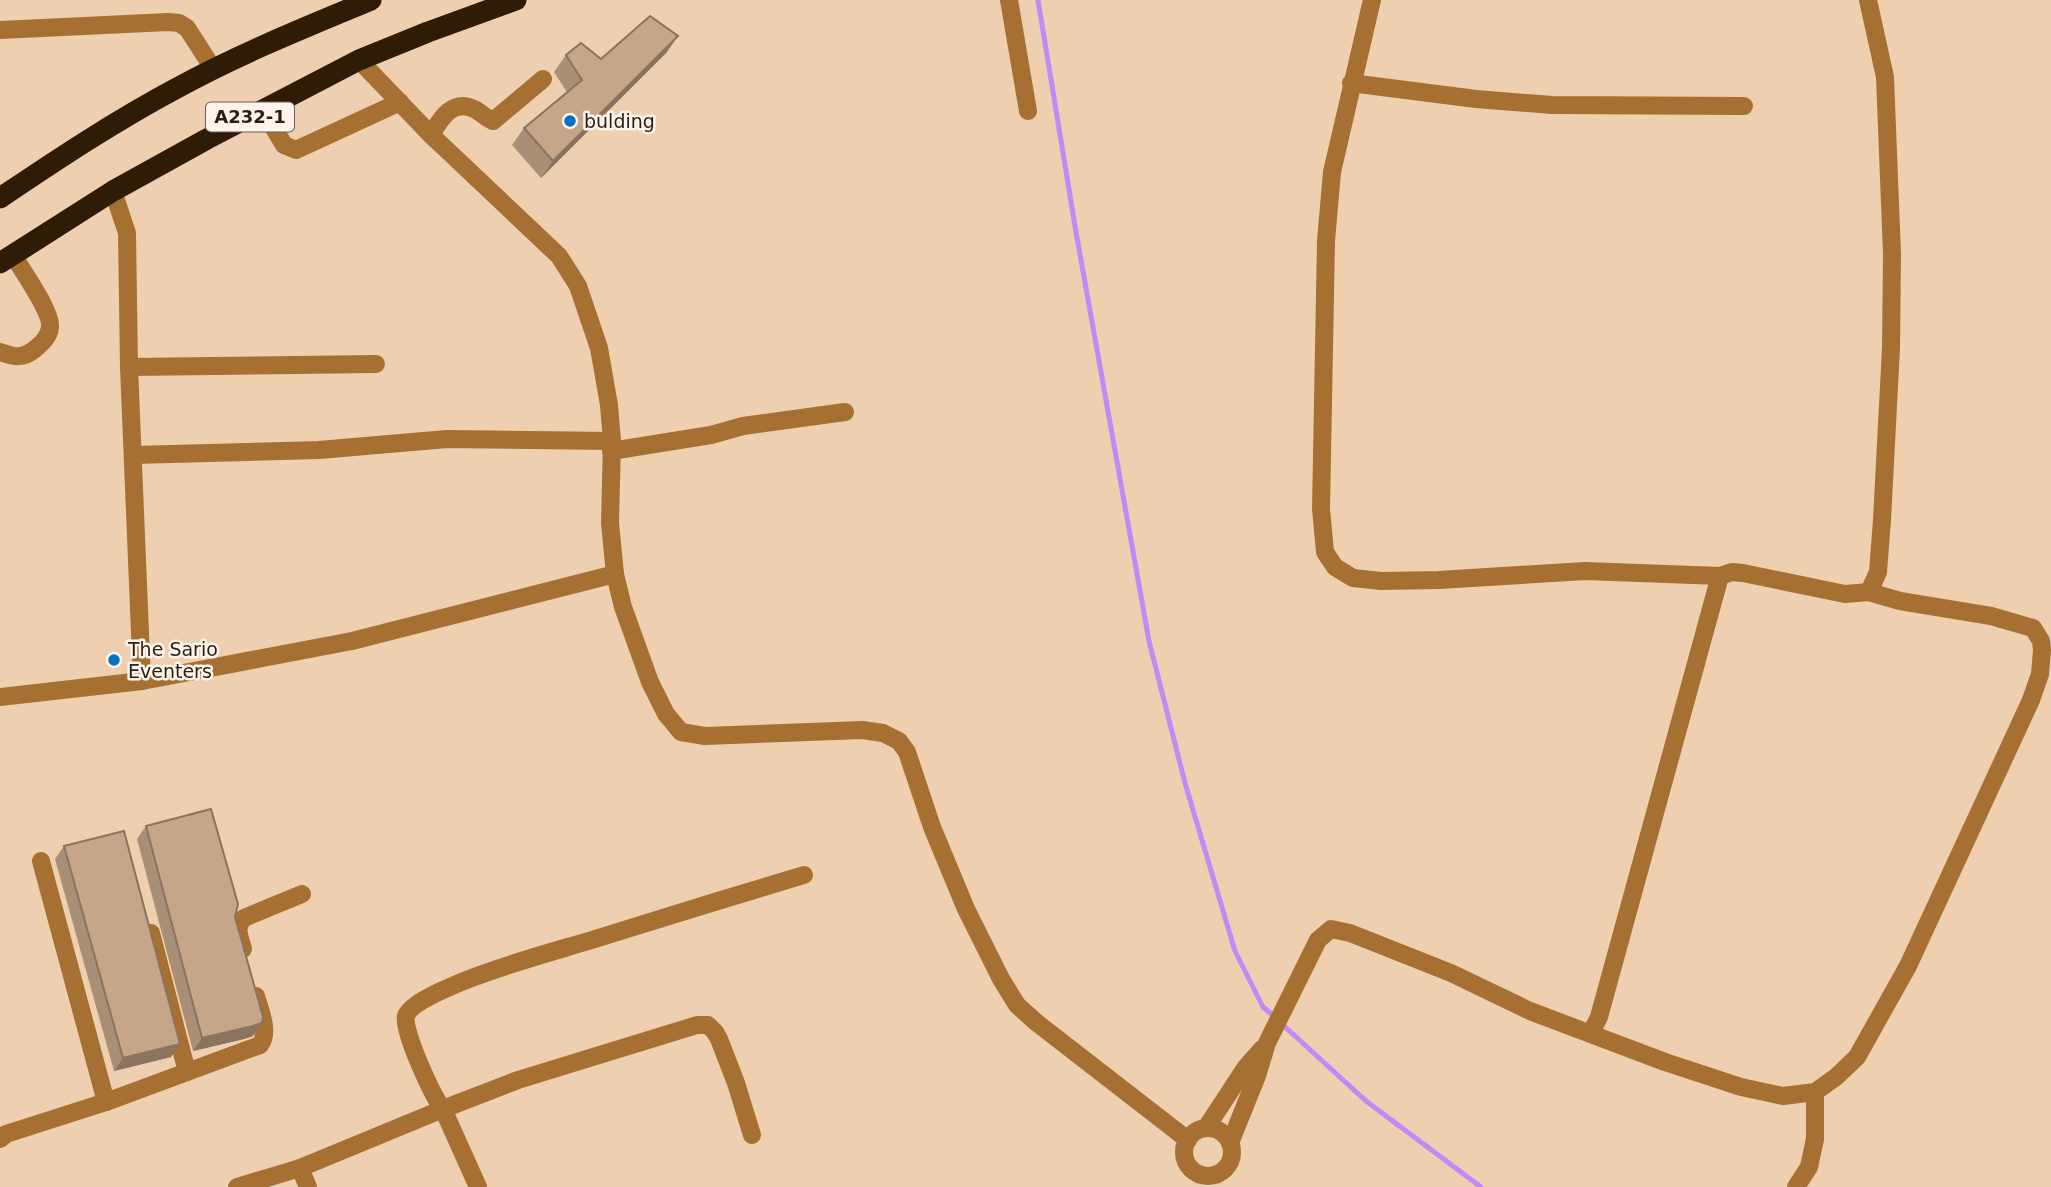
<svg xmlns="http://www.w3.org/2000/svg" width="2051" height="1187" font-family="'DejaVu Sans',sans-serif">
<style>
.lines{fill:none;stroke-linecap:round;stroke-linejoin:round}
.stream{stroke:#c488f9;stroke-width:5}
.minor{stroke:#a67033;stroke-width:18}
.highway{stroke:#2f1c06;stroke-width:21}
.wall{fill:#a98f75}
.shaded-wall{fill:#8a745f}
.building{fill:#c5a688;stroke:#8a745f;stroke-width:2}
.poi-dot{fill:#0074be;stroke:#fef4eb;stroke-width:2.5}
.labels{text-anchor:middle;stroke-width:5;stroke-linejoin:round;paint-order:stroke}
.shield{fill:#fef4eb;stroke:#6a5f54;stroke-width:2}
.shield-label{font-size:18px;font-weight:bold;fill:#2b1f13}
.poi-label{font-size:19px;fill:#2b1f13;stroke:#fef4eb;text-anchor:start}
</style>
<rect width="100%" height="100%" fill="#eecfaf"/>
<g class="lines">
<g class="stream">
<polyline points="1038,0 1076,232 1149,641 1185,783 1235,951 1263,1007 1275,1017"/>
<polyline points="1282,1024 1366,1101 1481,1187"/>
</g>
<g class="minor">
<polyline points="1009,0 1028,111"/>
<polyline points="1868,0 1885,77 1892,254 1891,348 1882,520 1878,572 1869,592"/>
<polyline points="0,30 168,22 179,23 187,28 214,70"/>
<polyline points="359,60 431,135 559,256 578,286 599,348 609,405 612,441 610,523 615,574 623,607 650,682 666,714 681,732 705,736 862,730 883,733 899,741 907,752 932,827 966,909 1001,979 1017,1005 1037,1023 1188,1140"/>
<polyline points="1351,83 1476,99 1552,105 1744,106"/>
<polyline points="263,110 284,145 296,150 400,102"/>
<path d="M431 135C440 120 452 98 474 109 481 112 485 118 493 121L543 79"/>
<polyline points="113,191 127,233 129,367 142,681"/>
<path d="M0 352C14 357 23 359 35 349 42 343 49 337 50 327 52 312 22 270 13 255"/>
<polyline points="129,367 376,364"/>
<polyline points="611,451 711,435 743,426 845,412"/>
<polyline points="134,455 319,450 447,439 612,441"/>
<polyline points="0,697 142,681 352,641 615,574"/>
<polyline points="41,861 106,1102"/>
<polyline points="151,933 187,1072"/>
<path d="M243 949C240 937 234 927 244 918L302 894"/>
<polyline points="1591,1033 1599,1017 1720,576"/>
<polyline points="1206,1128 1246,1067 1262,1049"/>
<circle cx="1208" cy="1152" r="24"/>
<path d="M0 1139 6 1134 106 1102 260 1045C270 1032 260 1011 256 996"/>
<polyline points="1230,1143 1257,1076 1267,1043 1318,940 1331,929 1350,933 1451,973 1530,1011 1665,1062 1741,1087 1783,1096 1815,1092 1836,1077 1857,1057 1908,966 2031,700 2040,674 2042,650 2041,641 2033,628 1991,616 1900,601 1869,592 1845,594 1743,573 1732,572 1720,576 1585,571 1439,580 1381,581 1353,578 1335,567 1325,552 1321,509 1326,241 1332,172 1372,0"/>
<polyline points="300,1168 308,1187"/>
<polyline points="237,1187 300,1168 443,1109 518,1080 697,1025 708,1025 715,1032 719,1039 736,1083 752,1135"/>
<path d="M478 1187 443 1109C433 1097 402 1030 406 1016 411 1002 450 987 464 981 506 964 552 952 595 939 665 917 734 896 804 875"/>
<polyline points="1796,1187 1809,1167 1815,1139 1815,1092"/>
</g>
<g class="highway">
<path d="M0 198C58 159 115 121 177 88 239 54 306 27 371 0"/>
<polyline points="0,263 113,191 207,139 359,60 428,32 516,0"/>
</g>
</g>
<g class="wall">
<polygon points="678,36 666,53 541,178 512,145 524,128 567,92 554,72 566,55 601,59"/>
<polygon points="146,826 235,917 253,1036 244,1039 193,1051 137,839"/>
<polygon points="64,846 171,1057 114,1071 55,859"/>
</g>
<g class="shaded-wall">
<polygon points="678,36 666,53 541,178 553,161"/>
<polygon points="262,1023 253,1036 244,1039 193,1051 202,1038"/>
<polygon points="180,1044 171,1057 114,1071 123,1058"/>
</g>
<g class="building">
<polygon points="650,16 678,36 553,161 524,128 582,80 566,55 581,43 601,59"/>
<polygon points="211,809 238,904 235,917 263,1017 262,1023 253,1026 202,1038 146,826"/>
<polygon points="124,831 180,1044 123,1058 64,846"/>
</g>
<g class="poi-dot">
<circle cx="570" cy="121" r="7"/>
<circle cx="114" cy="660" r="7"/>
</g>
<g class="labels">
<rect class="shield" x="206" y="102.5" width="88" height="29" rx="5"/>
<g class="shield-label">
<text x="250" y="123">A232-1</text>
</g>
<g class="poi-label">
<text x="584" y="128">bulding</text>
<text x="128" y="656">The Sario<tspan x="128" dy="22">Eventers</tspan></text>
</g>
</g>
</svg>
